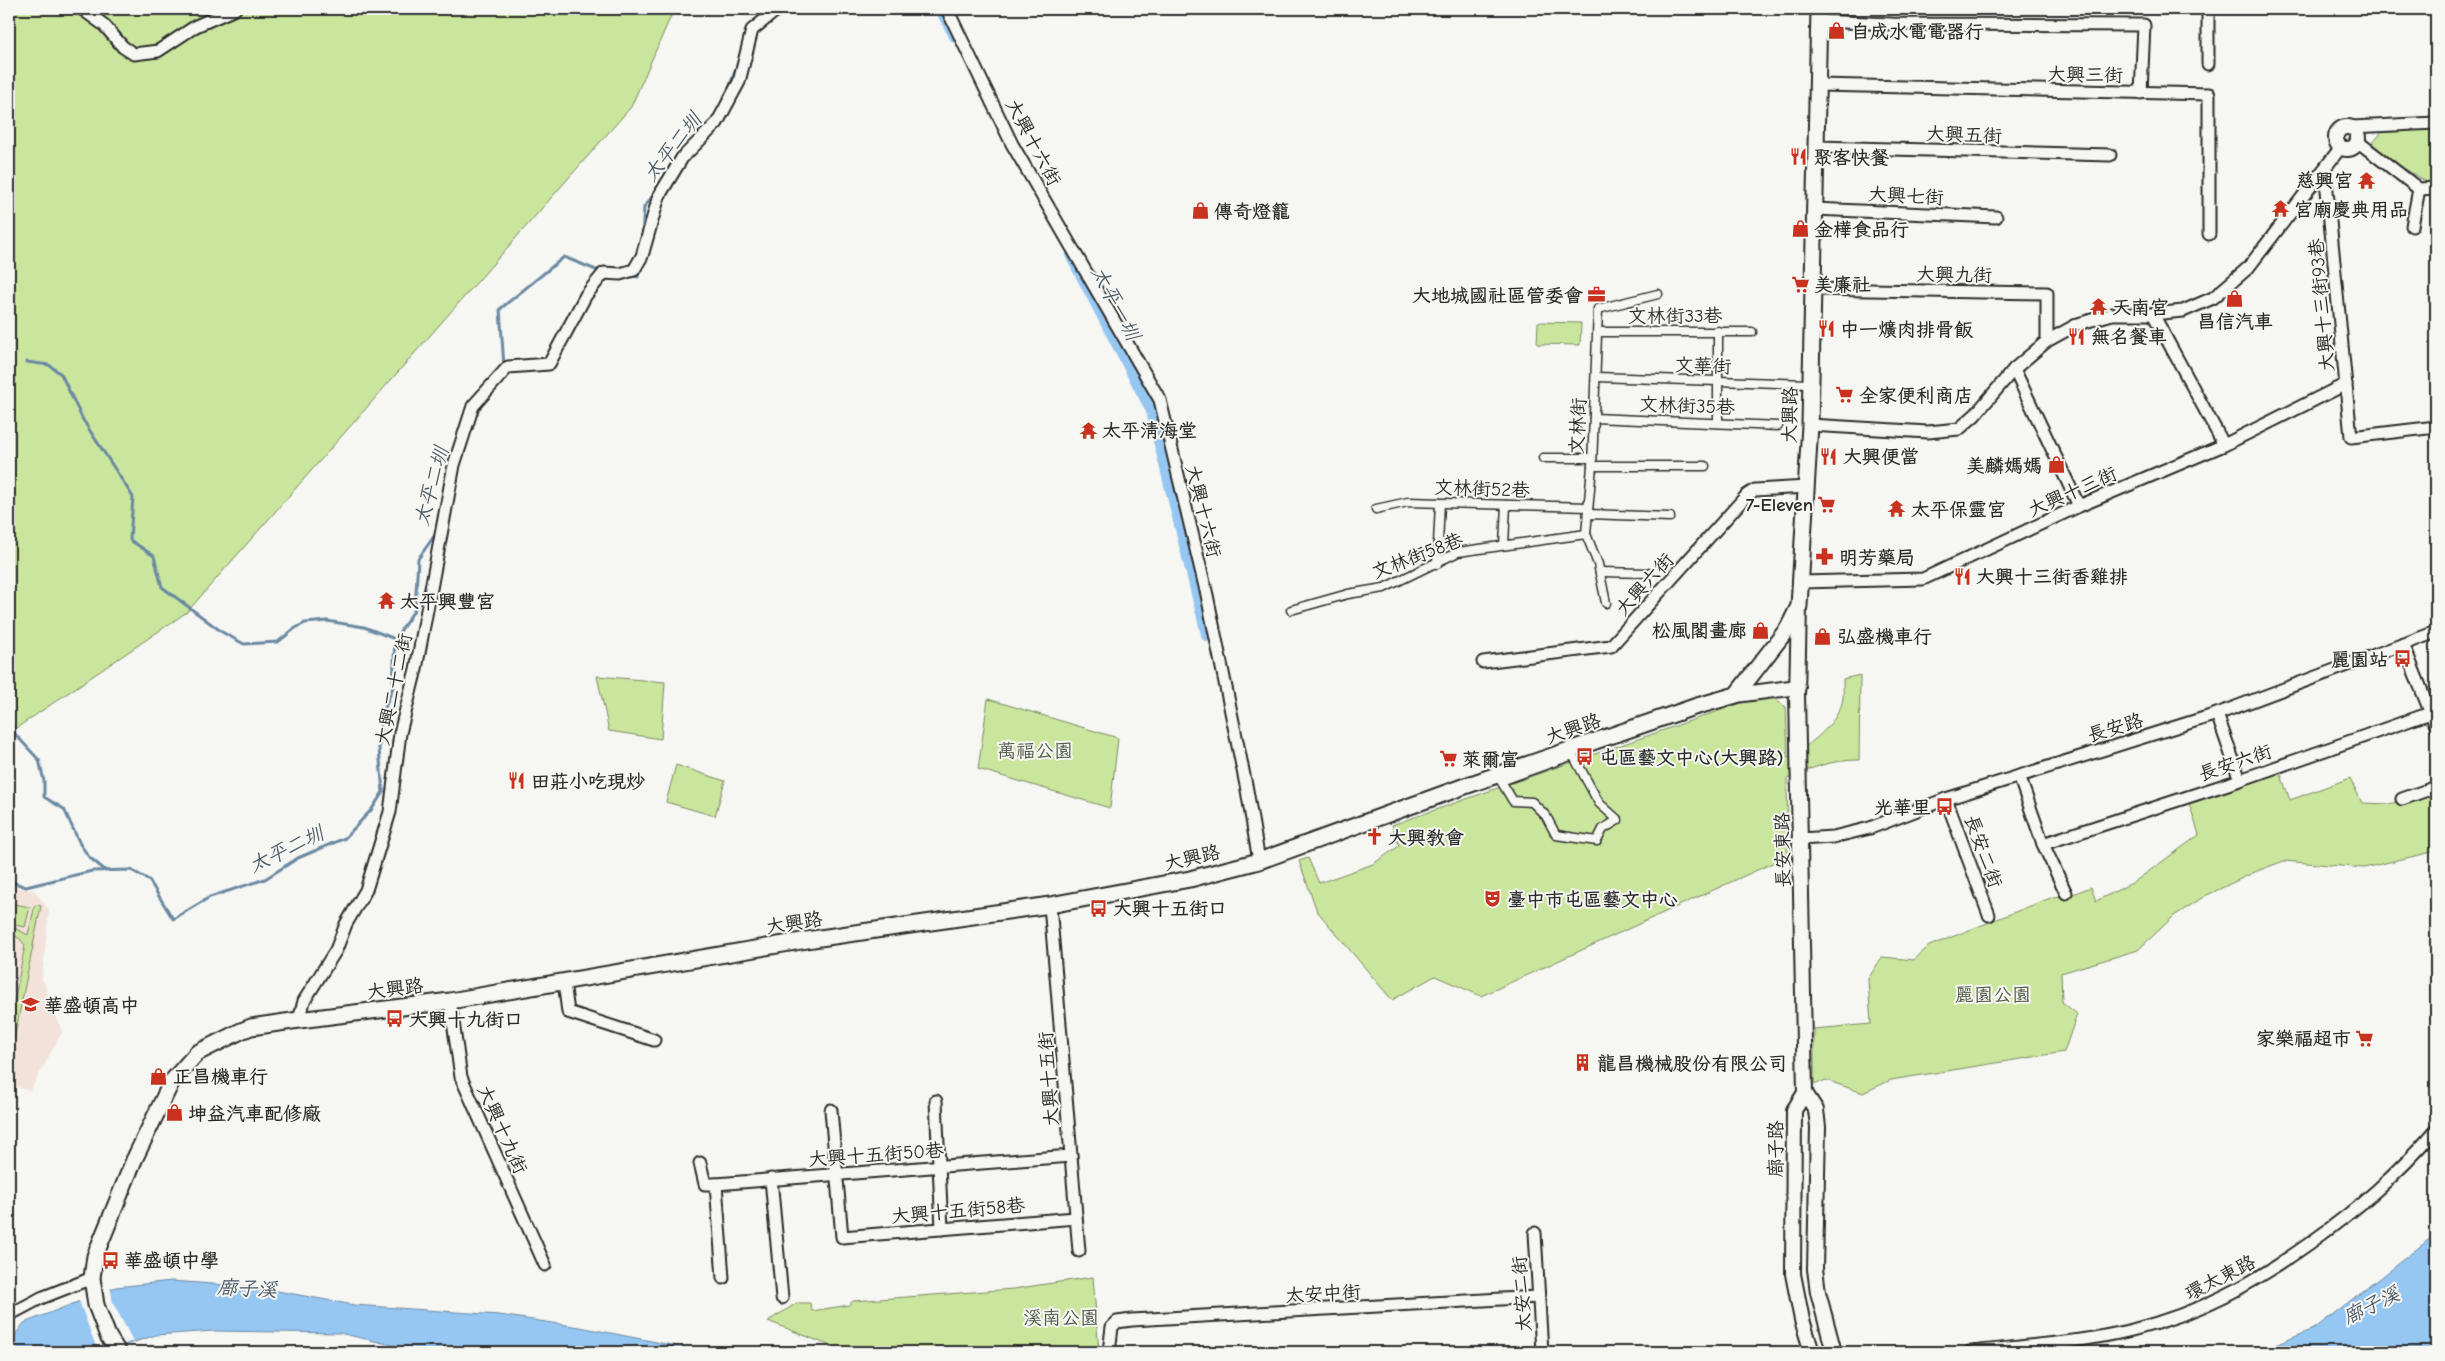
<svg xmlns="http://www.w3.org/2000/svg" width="2445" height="1361" font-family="'Comic Neue','LXGW WenKai TC',sans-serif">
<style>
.built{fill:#f2e2d9}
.green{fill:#cae69d;stroke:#7a8864}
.water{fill:#95c7f2;stroke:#6b89a2}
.pier{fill:#f6f6f2}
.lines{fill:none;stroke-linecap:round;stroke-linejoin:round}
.stream{stroke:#6b89a2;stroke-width:3}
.canal{stroke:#95c7f2;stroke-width:11}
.pedestrian-casing{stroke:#2b2b2b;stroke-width:11}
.minor-casing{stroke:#2b2b2b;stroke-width:15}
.tertiary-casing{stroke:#2b2b2b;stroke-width:18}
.secondary-casing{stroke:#2b2b2b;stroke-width:19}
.pedestrian{stroke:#f6f6f2;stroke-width:8}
.minor{stroke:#f6f6f2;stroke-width:11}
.tertiary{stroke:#f6f6f2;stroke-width:14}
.secondary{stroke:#f6f6f2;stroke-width:15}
.labels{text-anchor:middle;stroke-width:4;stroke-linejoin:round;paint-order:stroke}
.poi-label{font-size:19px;font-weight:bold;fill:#2b2b2b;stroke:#f6f6f2;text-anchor:start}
.street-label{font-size:19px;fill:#2b2b2b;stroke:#f6f6f2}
.park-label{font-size:19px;fill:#535a48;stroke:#f6f6f2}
.water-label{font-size:20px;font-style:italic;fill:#4b5a67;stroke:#f6f6f2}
</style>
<rect width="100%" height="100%" fill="#f6f6f2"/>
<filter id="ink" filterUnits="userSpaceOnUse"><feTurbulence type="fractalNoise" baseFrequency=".02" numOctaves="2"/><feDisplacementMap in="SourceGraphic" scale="10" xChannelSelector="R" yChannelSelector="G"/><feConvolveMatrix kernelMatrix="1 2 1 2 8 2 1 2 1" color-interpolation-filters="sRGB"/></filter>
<g filter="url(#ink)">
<polygon class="built" points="9,886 35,891 49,910 42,978 62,1032 30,1091 13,1086 9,1117"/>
<g class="green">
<polygon points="9,9 674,9 631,107 187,612 9,733"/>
<polygon points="2436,126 2436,183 2430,184 2369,147 2386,128"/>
<polygon points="1538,322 1581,323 1580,345 1537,344"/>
<path d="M1860 675 1859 760C1832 760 1812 767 1787 779L1788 856 1481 996 1435 976 1392 1000 1317 911 1299 861 1308 858 1319 883 1373 864 1399 846 1392 825 1767 694 1786 707 1788 757C1809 746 1835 726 1842 703 1844 696 1843 687 1843 679Z"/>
<polygon points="597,676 665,682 661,739 609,731"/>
<polygon points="988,699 1118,738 1110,808 978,769"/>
<polygon points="676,765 725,781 715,816 666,802"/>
<polygon points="2280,772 2290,800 2350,778 2362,803 2389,804 2436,791 2436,851 2364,868 2284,861 2257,871 2205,896 2174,916 2138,950 2061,973 2062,1002 2077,1014 2064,1052 1891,1080 1863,1093 1826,1080 1814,1085 1814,1029 1871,1024 1868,979 1882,957 1914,960 1929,946 2053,897 2068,896 2091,887 2096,901 2134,882 2199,835 2189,803"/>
<polygon points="9,903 30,907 25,927 9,924"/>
<polygon points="35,905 41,906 14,1040 9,1039 9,1018 12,1013 25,945 20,939 9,932 9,925 28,935"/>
<polygon points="1093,1277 1099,1352 846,1352 768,1321 797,1303 810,1303 812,1311 849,1305 853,1301 1013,1289"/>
</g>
<g class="water">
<polygon points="2436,1234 2436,1351 2434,1352 2258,1352 2314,1329"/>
<polygon points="171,1281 255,1287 354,1305 499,1315 580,1327 707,1352 423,1352 339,1333 214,1331 156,1335 104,1352 9,1352 9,1343 24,1323 116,1287"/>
</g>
<polygon class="pier" points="110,1286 113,1303 133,1341 98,1352 78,1298"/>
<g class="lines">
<g class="stream">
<polyline points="727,94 739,60"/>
<polyline points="642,237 644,207 656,192"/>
<polyline points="632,275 638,277 639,270"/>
<polyline points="27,362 49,365 61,374 83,420 133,497 130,540 154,556 162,587 222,632 244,644 278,642 294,629 305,623 327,621 364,627 395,639"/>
<polyline points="504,367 500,309 564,257 596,270 603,269"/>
<polyline points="477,395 485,384"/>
<polyline points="460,428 466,413"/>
<polyline points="9,705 15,734 39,760 44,781 44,797 64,809 80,844 89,857 106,871"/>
<polyline points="9,881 26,887 92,871 131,870 149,880 173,919 210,897 265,879 298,858 345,838 372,809 383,792 379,749 381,718 393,687 395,639 415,609 418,559 437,532"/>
</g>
<g class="canal">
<polyline points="940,9 955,37"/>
<polyline points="1071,256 1151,410 1207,636"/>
</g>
<defs>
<g id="pedestrian">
<polyline points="1599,332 1752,332"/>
<polyline points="1596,377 1809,384"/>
<polyline points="1594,418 1778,426"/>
<polyline points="1718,423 1718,331"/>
<polyline points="1543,458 1592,458"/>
<polyline points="1592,466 1705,466"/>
<polyline points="1376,509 1408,502 1588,507"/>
<polyline points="1588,514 1670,517"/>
<polyline points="1504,545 1506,505"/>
<polyline points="1437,564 1440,503"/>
<polyline points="1600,572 1648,573"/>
<polyline points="1606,603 1598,564 1586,534 1592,466 1598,309 1658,294"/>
<polyline points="1291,610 1348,594 1384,588 1458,552 1586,534"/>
<polygon points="1573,755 1599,803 1618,820 1603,829 1597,841 1556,835 1546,816 1532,802 1513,801 1501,781"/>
</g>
<g id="minor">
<polyline points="82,9 104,25 123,47 134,54 158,51 196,26 235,9"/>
<polyline points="947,9 1012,144 1160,400 1207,595 1247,790 1259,861"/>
<polyline points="2208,9 2208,64"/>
<polyline points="1819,21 1892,24 2144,25 2141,93"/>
<polyline points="1819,85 2209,94 2209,234"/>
<polyline points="2352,127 2436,123"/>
<polyline points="2357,141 2419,189 2436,188"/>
<polyline points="1817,147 2110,155"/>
<polyline points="2325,170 2351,437 2436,427"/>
<polyline points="1814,209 1996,217"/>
<polyline points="2412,226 2419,189"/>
<polyline points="1812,289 2047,293 2047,341"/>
<polyline points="2153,314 2224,445"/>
<polyline points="2014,369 2079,506"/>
<polyline points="1810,425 1928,432 1959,429 1975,415 2014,369 2047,341 2078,324 2112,314 2153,314 2183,311 2213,298 2248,268 2341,147"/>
<polyline points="1801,582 1923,579 2079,506 2224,445 2346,384"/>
<polyline points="2403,644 2436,726"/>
<polyline points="1483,662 1611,646 1747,495 1755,490 1807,487"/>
<polyline points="2217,714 2240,780"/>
<polyline points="2019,776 2043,844 2066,893"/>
<polyline points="1946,799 1989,915"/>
<polyline points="2402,799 2436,787"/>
<polyline points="1800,839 1833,837 1870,828 1946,799 2217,714 2436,632"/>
<polyline points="2043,844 2240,780 2436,711"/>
<polyline points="1050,905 1079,1251"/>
<polyline points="564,982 568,1012 654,1040"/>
<polyline points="450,1001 461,1077 545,1265"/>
<polyline points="299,1020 304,1001 336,950 346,924 366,890 390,812 400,733 416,669 454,465 473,406 508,367 549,364 586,295 604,273 620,274 634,270 642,256 659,196 682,158 717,123 739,82 752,30 778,9"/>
<polyline points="936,1101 942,1229"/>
<polyline points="831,1110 842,1237 1076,1218"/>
<polyline points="700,1163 705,1184 716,1184 1071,1156"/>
<polyline points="771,1179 782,1298"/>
<polyline points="716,1184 723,1278"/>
<polyline points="1535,1233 1542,1352"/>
<polyline points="9,1315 41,1298 92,1278"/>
<polyline points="1109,1352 1112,1327 1117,1322 1132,1320 1538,1297"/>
<path d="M1970 1352C2024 1346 2080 1343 2132 1330 2203 1312 2251 1285 2310 1243 2359 1208 2397 1175 2436 1130"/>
</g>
<g id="tertiary">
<circle cx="2347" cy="138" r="11"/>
<polyline points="1799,607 1797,695 1805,1093"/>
<polyline points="1736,695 1798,687"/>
<polyline points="1805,1093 1816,1110 1818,1127 1815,1269 1818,1292 1834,1352"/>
<polyline points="1805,1093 1794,1110 1793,1274 1802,1320 1812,1352"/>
</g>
<polyline id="secondary" points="118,1352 108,1336 96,1305 92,1278 95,1256 134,1160 172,1081 197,1053 241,1031 251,1027 299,1020 450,1001 813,939 1050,905 1190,879 1259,861 1465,786 1694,707 1736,695 1788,628 1799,606 1810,425 1819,9"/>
</defs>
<use href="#pedestrian" class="pedestrian-casing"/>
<use href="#minor" class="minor-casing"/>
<use href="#tertiary" class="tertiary-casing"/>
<use href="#secondary" class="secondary-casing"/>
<use href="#pedestrian" class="pedestrian"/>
<use href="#minor" class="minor"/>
<use href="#tertiary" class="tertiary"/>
<use href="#secondary" class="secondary"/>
</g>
</g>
<defs>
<symbol id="shop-bare" viewBox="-9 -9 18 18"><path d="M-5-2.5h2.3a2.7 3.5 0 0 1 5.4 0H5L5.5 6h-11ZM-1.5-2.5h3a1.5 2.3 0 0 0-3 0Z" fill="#c8321e" stroke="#f6f6f2" stroke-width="2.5" paint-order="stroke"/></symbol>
<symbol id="restaurant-bare" viewBox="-9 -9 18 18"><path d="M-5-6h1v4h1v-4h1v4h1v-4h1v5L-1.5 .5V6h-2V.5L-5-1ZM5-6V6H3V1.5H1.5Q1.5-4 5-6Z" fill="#c8321e" stroke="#f6f6f2" stroke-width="2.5" paint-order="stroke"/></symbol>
<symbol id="temple-bare" viewBox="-9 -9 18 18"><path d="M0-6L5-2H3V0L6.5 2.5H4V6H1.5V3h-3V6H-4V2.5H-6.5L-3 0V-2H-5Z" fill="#c8321e" stroke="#f6f6f2" stroke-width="2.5" paint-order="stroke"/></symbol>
<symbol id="supermarket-bare" viewBox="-9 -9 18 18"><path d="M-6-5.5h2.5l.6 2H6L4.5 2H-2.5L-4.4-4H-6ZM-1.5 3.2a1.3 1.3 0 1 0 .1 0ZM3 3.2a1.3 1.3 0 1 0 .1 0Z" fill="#c8321e" stroke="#f6f6f2" stroke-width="2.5" paint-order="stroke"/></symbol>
<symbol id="office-bare" viewBox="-9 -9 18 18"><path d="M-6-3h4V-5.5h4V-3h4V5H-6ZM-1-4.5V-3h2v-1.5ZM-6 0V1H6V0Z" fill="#c8321e" stroke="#f6f6f2" stroke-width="2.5" paint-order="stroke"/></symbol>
<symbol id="pharmacy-bare" viewBox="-9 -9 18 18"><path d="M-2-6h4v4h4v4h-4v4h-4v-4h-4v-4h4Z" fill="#c8321e" stroke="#f6f6f2" stroke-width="2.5" paint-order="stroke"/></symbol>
<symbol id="bus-bare" viewBox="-9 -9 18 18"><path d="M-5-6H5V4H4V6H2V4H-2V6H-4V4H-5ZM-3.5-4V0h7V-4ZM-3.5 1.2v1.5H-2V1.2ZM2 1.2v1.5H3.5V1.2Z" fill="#c8321e" stroke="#f6f6f2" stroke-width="2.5" paint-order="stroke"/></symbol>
<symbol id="church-bare" viewBox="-9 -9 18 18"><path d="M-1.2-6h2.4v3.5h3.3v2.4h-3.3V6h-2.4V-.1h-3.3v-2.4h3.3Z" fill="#c8321e" stroke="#f6f6f2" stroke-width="2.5" paint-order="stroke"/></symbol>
<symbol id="theatre-bare" viewBox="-9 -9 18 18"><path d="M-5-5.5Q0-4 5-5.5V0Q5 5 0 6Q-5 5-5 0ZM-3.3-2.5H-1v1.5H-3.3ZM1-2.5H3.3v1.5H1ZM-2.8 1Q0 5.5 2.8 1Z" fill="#c8321e" stroke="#f6f6f2" stroke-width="2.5" paint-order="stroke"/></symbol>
<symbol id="school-bare" viewBox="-9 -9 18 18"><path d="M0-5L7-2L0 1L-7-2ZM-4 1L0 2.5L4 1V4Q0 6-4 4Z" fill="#c8321e" stroke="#f6f6f2" stroke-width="2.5" paint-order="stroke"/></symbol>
<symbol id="building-bare" viewBox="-9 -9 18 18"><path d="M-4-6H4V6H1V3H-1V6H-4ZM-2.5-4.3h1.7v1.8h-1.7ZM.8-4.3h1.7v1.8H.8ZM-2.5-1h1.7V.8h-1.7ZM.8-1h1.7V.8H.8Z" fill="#c8321e" stroke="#f6f6f2" stroke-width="2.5" paint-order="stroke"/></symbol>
</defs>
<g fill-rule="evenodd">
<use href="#shop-bare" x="1824" y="18" width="25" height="25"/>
<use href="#restaurant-bare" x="1786" y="144" width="25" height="25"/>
<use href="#temple-bare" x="2354" y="168" width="25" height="25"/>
<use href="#temple-bare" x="2268" y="196" width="25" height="25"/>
<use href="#shop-bare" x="1188" y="198" width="25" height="25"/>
<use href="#shop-bare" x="1788" y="216" width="25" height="25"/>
<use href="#supermarket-bare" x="1788" y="272" width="25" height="25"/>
<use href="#office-bare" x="1584" y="282" width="25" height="25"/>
<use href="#shop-bare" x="2222" y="286" width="25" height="25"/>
<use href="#temple-bare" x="2086" y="294" width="25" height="25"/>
<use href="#restaurant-bare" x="1814" y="316" width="25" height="25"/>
<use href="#restaurant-bare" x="2064" y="324" width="25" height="25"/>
<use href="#supermarket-bare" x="1832" y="382" width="25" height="25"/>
<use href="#temple-bare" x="1076" y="418" width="25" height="25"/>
<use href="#restaurant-bare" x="1816" y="444" width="25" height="25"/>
<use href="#shop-bare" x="2044" y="452" width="25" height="25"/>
<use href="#supermarket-bare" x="1814" y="492" width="25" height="25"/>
<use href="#temple-bare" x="1884" y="496" width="25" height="25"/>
<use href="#pharmacy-bare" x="1812" y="544" width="25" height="25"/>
<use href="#restaurant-bare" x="1950" y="564" width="25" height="25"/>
<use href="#temple-bare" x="374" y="588" width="25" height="25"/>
<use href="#shop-bare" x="1748" y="618" width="25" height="25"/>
<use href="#shop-bare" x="1810" y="624" width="25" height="25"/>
<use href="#bus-bare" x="2390" y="646" width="25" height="25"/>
<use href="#bus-bare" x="1572" y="744" width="25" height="25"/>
<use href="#supermarket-bare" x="1436" y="746" width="25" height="25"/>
<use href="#restaurant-bare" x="504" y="768" width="25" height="25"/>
<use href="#bus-bare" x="1932" y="794" width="25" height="25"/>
<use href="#church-bare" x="1362" y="824" width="25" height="25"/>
<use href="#theatre-bare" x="1480" y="886" width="25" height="25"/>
<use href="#bus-bare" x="1086" y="896" width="25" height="25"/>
<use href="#school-bare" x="18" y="992" width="25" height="25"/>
<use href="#bus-bare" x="382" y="1006" width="25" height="25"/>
<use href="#supermarket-bare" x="2352" y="1026" width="25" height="25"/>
<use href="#building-bare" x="1570" y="1050" width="25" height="25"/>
<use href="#shop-bare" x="146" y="1064" width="25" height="25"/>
<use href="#shop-bare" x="162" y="1100" width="25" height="25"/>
<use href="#bus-bare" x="98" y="1248" width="25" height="25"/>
</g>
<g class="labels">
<g class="poi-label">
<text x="1851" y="38">自成水電電器行</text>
<text x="1813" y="164">聚客快餐</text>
<text x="2353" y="187" text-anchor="end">慈興宮</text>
<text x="2294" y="216">宮廟慶典用品</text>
<text x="1214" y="218">傳奇燈籠</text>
<text x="1814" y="236">金樺食品行</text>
<text x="1814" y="291">美廉社</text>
<text x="1583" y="302" text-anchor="end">大地城國社區管委會</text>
<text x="2112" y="314">天南宮</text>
<text x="2235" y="328" text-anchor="middle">昌信汽車</text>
<text x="1840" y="336">中一爌肉排骨飯</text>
<text x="2091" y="343">無名餐車</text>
<text x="1859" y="402">全家便利商店</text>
<text x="1102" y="437">太平清海堂</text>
<text x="1843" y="463">大興便當</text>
<text x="2042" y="472" text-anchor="end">美麟媽媽</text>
<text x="1813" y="511" text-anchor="end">7-Eleven</text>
<text x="1911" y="516">太平保靈宮</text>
<text x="1839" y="564">明芳藥局</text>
<text x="1976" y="583">大興十三街香雞排</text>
<text x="400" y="608">太平興豐宮</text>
<text x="1747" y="637" text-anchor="end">松風閣畫廊</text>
<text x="1837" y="643">弘盛機車行</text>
<text x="2388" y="666" text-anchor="end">麗園站</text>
<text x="1599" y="764">屯區藝文中心(大興路)</text>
<text x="1462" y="766">萊爾富</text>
<text x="531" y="788">田莊小吃現炒</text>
<text x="1931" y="814" text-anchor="end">光華里</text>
<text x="1388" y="844">大興教會</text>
<text x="1507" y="906">臺中市屯區藝文中心</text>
<text x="1113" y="915">大興十五街口</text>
<text x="44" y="1012">華盛頓高中</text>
<text x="409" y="1026">大興十九街口</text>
<text x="2351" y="1045" text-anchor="end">家樂福超市</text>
<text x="1597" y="1070">龍昌機械股份有限公司</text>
<text x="173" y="1083">正昌機車行</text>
<text x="188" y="1120">坤益汽車配修廠</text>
<text x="124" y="1267">華盛頓中學</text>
</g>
<g class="street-label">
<text transform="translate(2085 74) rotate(1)" y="7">大興三街</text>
<text transform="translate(1964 134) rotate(2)" y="7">大興五街</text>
<text transform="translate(1034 142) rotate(62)" y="7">大興十六街</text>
<text transform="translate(1906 195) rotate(3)" y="7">大興七街</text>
<text transform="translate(1954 274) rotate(1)" y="7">大興九街</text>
<text transform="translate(2321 305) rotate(-95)" y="7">大興十三街93巷</text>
<text x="1675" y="322">文林街33巷</text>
<text transform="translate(1703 365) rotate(2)" y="7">文華街</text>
<text transform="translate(1687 405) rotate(2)" y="7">文林街35巷</text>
<text transform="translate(1789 415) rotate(-89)" y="7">大興路</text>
<text transform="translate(1577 426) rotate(-87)" y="7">文林街</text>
<text transform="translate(1482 488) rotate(2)" y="7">文林街52巷</text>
<text transform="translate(2072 491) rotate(-24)" y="7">大興十三街</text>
<text transform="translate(1204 511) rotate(76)" y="7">大興十六街</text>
<text transform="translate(1417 555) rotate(-21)" y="7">文林街58巷</text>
<text transform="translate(1644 584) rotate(-48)" y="7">大興六街</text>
<text transform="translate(393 689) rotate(-78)" y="7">大興二十二街</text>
<text transform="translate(2115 727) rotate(-17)" y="7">長安路</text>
<text transform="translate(1573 728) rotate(-19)" y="7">大興路</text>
<text transform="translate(2235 762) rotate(-19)" y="7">長安六街</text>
<text transform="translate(1782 850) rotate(-91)" y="7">長安東路</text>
<text transform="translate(1984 851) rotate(70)" y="7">長安二街</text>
<text transform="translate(1192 857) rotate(-13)" y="7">大興路</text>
<text transform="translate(794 922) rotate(-9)" y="7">大興路</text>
<text transform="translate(395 988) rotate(-7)" y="7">大興路</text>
<text transform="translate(1048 1079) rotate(-94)" y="7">大興十五街</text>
<text transform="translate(503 1129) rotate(66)" y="7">大興十九街</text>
<text transform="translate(1775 1149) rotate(-90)" y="7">廍子路</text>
<text transform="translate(876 1154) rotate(-4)" y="7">大興十五街50巷</text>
<text transform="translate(958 1210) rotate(-5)" y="7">大興十五街58巷</text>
<text transform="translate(2220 1277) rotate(-27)" y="7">環太東路</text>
<text transform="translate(1323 1293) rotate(-3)" y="7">太安中街</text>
<text transform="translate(1521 1294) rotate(-94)" y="7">太安二街</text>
</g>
<g class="park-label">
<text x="1035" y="757">萬福公園</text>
<text x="1993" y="1001">麗園公園</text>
<text x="1061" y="1324">溪南公園</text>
</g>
<g class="water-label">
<text transform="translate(672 147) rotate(-52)" y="7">太平二圳</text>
<text transform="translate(1116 303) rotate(62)" y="7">太平一圳</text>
<text transform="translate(431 486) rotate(-75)" y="7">太平二圳</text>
<text transform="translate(286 849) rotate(-26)" y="7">太平二圳</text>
<text transform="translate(247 1288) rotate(3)" y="7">廍子溪</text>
<text transform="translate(2371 1305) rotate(-26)" y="7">廍子溪</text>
</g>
</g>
<rect width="2445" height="1361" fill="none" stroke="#f6f6f2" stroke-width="30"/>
<rect x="15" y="15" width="2415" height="1331" fill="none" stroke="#2b2b2b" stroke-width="2" filter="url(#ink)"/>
</svg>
